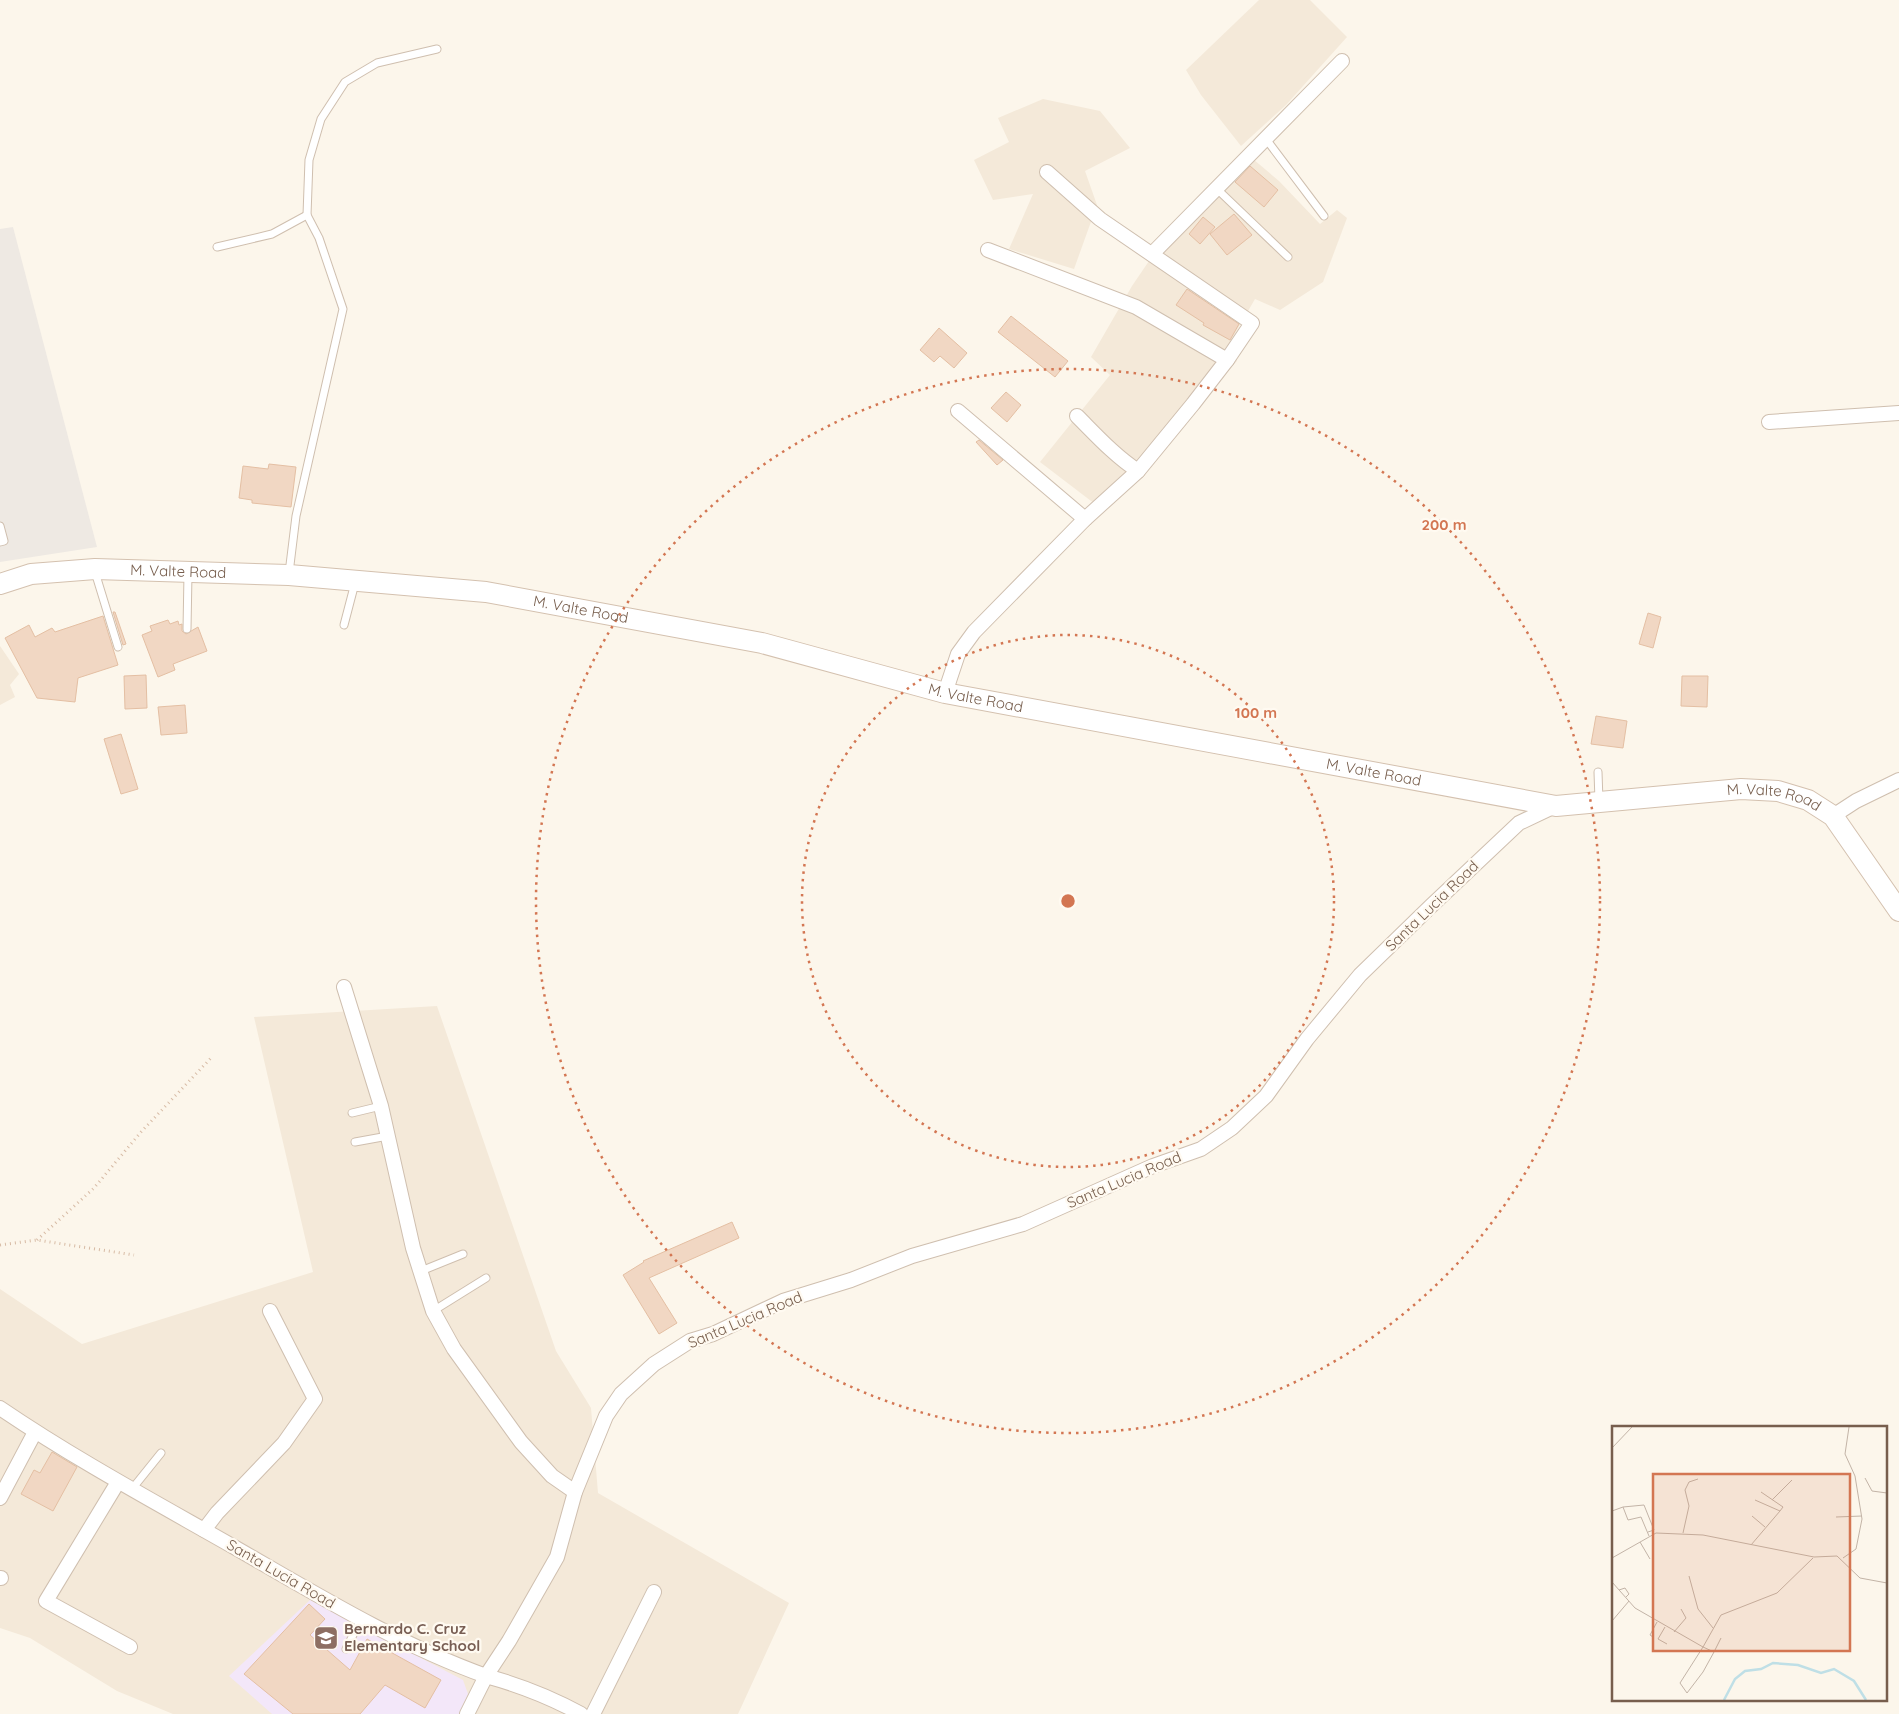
<svg xmlns="http://www.w3.org/2000/svg" width="1899" height="1714" font-family="Quicksand,sans-serif">
<style>
.residential{fill:#f4e9d9}
.industrial{fill:#eee9e3}
.education{fill:#f3e7f9}
.building{fill:#f1d7c3;stroke:#e4bfa3}
.lines{fill:none;stroke-linecap:round;stroke-linejoin:round}
.service-casing{stroke:#cfbfaf;stroke-width:9}
.minor-casing{stroke:#cfbfaf;stroke-width:16}
.secondary-casing{stroke:#d4c1af;stroke-width:22}
.path{stroke:#d7bba5;stroke-width:3;stroke-dasharray:1 4;stroke-linecap:butt}
.service{stroke:#fff;stroke-width:7}
.minor{stroke:#fff;stroke-width:14}
.secondary{stroke:#fff;stroke-width:20}
.ring{fill:none;stroke:#d37652;stroke-width:2.5;stroke-dasharray:2.5 5}
.labels{text-anchor:middle;stroke-width:4.5;stroke-linejoin:round;paint-order:stroke}
.street-label{font-size:15px;fill:#775e4d;stroke:#fffaf1}
.education-label{font-size:15px;font-weight:bold;fill:#785e54;stroke:#fffaf1;text-anchor:start}
.inset-river{fill:none;stroke:#bfdfe6;stroke-width:2.5}
.inset-road{fill:none;stroke:#c3b4a7;stroke-width:1}
.view{fill:#d37652;fill-opacity:0.15;stroke:#d37652;stroke-width:2.5}
.inset-edge{fill:none;stroke:#775e4d;stroke-width:2.5}
.centre{fill:#d37652;stroke:#fffaf1;stroke-width:2.5}
.ring-label{font-size:15px;text-anchor:middle;font-weight:bold;fill:#d37652;stroke:#fffaf1;stroke-width:4.5;stroke-linejoin:round;paint-order:stroke}
</style>
<rect width="100%" height="100%" fill="#fcf6eb"/>
<g class="residential">
<polygon points="1259,0 1310,0 1347,37 1286,105 1241,146 1201,95 1186,70"/>
<polygon points="1043,99 1100,111 1130,148 1085,171 1097,205 1074,269 1009,249 1033,194 993,200 974,160 1009,142 998,118"/>
<polygon points="1247,154 1279,181 1320,224 1337,210 1347,218 1323,282 1280,310 1255,299 1229,344 1237,361 1196,405 1095,504 1040,462 1110,375 1091,357 1132,286 1166,236"/>
<polygon points="0,646 19,674 10,685 15,697 0,705"/>
<polygon points="437,1006 556,1351 591,1408 598,1493 789,1603 738,1714 173,1714 117,1691 30,1638 0,1628 0,1289 82,1344 313,1272 254,1017"/>
</g>
<polygon class="industrial" points="13,227 97,547 0,562 0,229"/>
<polygon class="education" points="310,1600 463,1680 468,1694 459,1714 272,1714 229,1676"/>
<g class="building">
<polygon points="1250,166 1278,190 1264,207 1235,182"/>
<polygon points="1234,214 1252,235 1227,255 1210,234"/>
<polygon points="1203,217 1215,227 1200,244 1189,234"/>
<polygon points="1187,289 1239,324 1230,340 1203,325 1204,323 1176,305"/>
<polygon points="1011,316 1068,361 1055,377 998,332"/>
<polygon points="939,328 967,353 954,368 940,356 934,362 920,350"/>
<polygon points="1006,392 1021,405 1007,422 991,408"/>
<polygon points="979,440 1003,460 997,465 976,442"/>
<polygon points="269,464 296,467 291,507 252,503 252,500 239,498 243,466 268,469"/>
<polygon points="113,612 115,612 126,644 123,645"/>
<polygon points="1648,613 1661,617 1653,648 1639,644"/>
<polygon points="103,616 118,665 78,678 75,702 37,698 5,638 29,625 35,637 52,628 55,632"/>
<polygon points="168,620 170,624 178,621 179,625 182,624 182,631 186,634 198,627 207,651 173,664 175,670 158,677 142,635 152,631 150,626"/>
<polygon points="146,675 147,708 125,709 124,676"/>
<polygon points="1682,676 1708,676 1707,707 1681,706"/>
<polygon points="185,705 187,733 161,735 158,707"/>
<polygon points="1596,716 1627,721 1623,748 1591,744"/>
<polygon points="121,734 138,789 121,794 104,739"/>
<polygon points="732,1222 739,1238 649,1278 677,1323 659,1334 623,1275 644,1262 643,1261"/>
<polygon points="52,1452 77,1467 53,1511 21,1494 34,1470 40,1473"/>
<polygon points="309,1604 325,1619 310,1635 350,1670 367,1639 441,1680 425,1708 385,1685 360,1714 293,1714 244,1674"/>
</g>
<g class="lines">
<defs>
<g id="service">
<polyline points="1266,139 1324,216"/>
<polyline points="1217,189 1288,257"/>
<polyline points="217,247 272,234 307,215"/>
<polyline points="0,526 4,541 0,542"/>
<polyline points="95,572 118,647"/>
<polyline points="289,573 296,516 343,309 319,238 307,215 309,160 321,119 345,82 377,63 437,49"/>
<polyline points="344,625 355,583"/>
<polyline points="187,629 188,574"/>
<polyline points="1598,772 1599,801"/>
<polyline points="352,1113 381,1106"/>
<polyline points="355,1142 388,1136"/>
<polyline points="421,1271 463,1254"/>
<polyline points="433,1311 486,1278"/>
<polyline points="132,1489 161,1453"/>
<polyline points="346,1649 361,1619"/>
</g>
<g id="minor">
<polyline points="1047,172 1100,219 1252,323 1227,360"/>
<polyline points="1152,254 1342,61"/>
<polyline points="958,411 1085,519"/>
<path d="M1077 416C1096 435 1115 456 1138 471"/>
<polyline points="1769,422 1899,413"/>
<polyline points="945,693 958,654 974,632 1085,519 1138,471 1193,404 1227,360 1136,307 988,250"/>
<polyline points="1833,816 1856,801 1899,780"/>
<polyline points="344,987 381,1106 413,1248 433,1311 454,1349 521,1442 552,1476 575,1492"/>
<path d="M0 1408C75 1459 155 1502 234 1547 316 1594 397 1644 486 1676L509 1641 557 1557 575 1492 606 1416 621 1394 654 1364 690 1341 713 1334 783 1301 851 1280 912 1256 1023 1224 1153 1166 1201 1149 1232 1128 1266 1096 1307 1039 1360 975 1431 906 1519 823 1555 806"/>
<polyline points="118,1482 46,1601 130,1647"/>
<polyline points="0,1498 35,1432"/>
<polyline points="204,1530 217,1513 284,1443 315,1399 270,1311"/>
<polyline points="0,1578 1,1578"/>
<path d="M467 1714 486 1676C519 1685 552 1698 581 1714"/>
<polyline points="593,1714 654,1592"/>
</g>
<g id="secondary">
<path id="s1" d="M0 584 31 574 95 569 289 575 486 592 762 643 945 693 1556 806 1741 789 1778 791 1808 800 1833 816 1899 911"/>
</g>
</defs>
<use href="#service" class="service-casing"/>
<use href="#minor" class="minor-casing"/>
<use href="#secondary" class="secondary-casing"/>
<g class="path">
<polyline points="37,1240 94,1188 141,1132 211,1058"/>
<polyline points="0,1245 37,1240 134,1255"/>
</g>
<use href="#service" class="service"/>
<use href="#minor" class="minor"/>
<use href="#secondary" class="secondary"/>
</g>
<g class="ring">
<circle cx="1068" cy="901" r="266"/>
<circle cx="1068" cy="901" r="532"/>
</g>
<defs>
<symbol id="school-square" viewBox="-11 -11 22 22"><rect x="-9" y="-9" width="18" height="18" rx="4" fill="#8d6e63" stroke="#fffaf1"/><path d="M0-5L7-2L0 1L-7-2ZM-4 1L0 2.5L4 1V4Q0 6-4 4Z" fill="#fff"/></symbol>
</defs>
<g fill-rule="evenodd">
<use href="#school-square" x="312" y="1624" width="28" height="28"/>
</g>
<g class="labels">
<g class="street-label">
<text dy="5" stroke="none"><textPath href="#s1" startOffset="180">M. Valte Road</textPath></text>
<text dy="5" stroke="none"><textPath href="#s1" startOffset="585">M. Valte Road</textPath></text>
<text dy="5" stroke="none"><textPath href="#s1" startOffset="990">M. Valte Road</textPath></text>
<text dy="5" stroke="none"><textPath href="#s1" startOffset="1395">M. Valte Road</textPath></text>
<text dy="5" stroke="none"><textPath href="#s1" startOffset="1800">M. Valte Road</textPath></text>
<text transform="translate(1432 906) rotate(-44)" y="5">Santa Lucia Road</text>
<text transform="translate(1124 1180) rotate(-23)" y="5">Santa Lucia Road</text>
<text transform="translate(745 1320) rotate(-23)" y="5">Santa Lucia Road</text>
<text transform="translate(281 1574) rotate(30)" y="5">Santa Lucia Road</text>
</g>
<g class="education-label">
<text x="344" y="1634">Bernardo C. Cruz<tspan x="344" dy="17">Elementary School</tspan></text>
</g>
</g>
<g transform="translate(1612 1426)">
<rect width="275" height="275" fill="#fcf6eb"/>
<path class="inset-river" d="M112 274 123 253 133 245 149 243 161 237 186 239 209 247 222 243 242 255 254 274"/>
<path class="inset-road" d="M0 22 20 1M253 52 260 65 275 67M149 66 171 81 168 85M160 74 180 54M11 81 32 79 42 104 36 106M0 85 11 81 16 94 29 91 37 110M140 90 153 101M224 91 250 90M71 107 77 80 73 64 77 56 86 53M28 116 38 133M139 119 168 85 143 74M0 132 44 107 91 109 202 131 225 130 248 152 275 157M231 132 244 123 250 93 243 50 233 28 237 1M77 150 86 183 101 202M0 156 23 182 91 221 109 189 165 167 201 132M7 164 13 162 17 168 14 171M0 195 17 175M53 201 46 213 55 218M62 206 74 192 69 183M41 211 38 209 45 196M102 226 91 221 68 257 75 267 91 246 102 226 109 212"/>
<path class="view" d="M41 48H238V225H41Z"/>
<rect width="275" height="275" class="inset-edge"/>
</g>
<circle cx="1068" cy="901" r="8" class="centre"/>
<g class="ring-label">
<text x="1444" y="530">200 m</text>
<text x="1256" y="718">100 m</text>
</g>
</svg>
